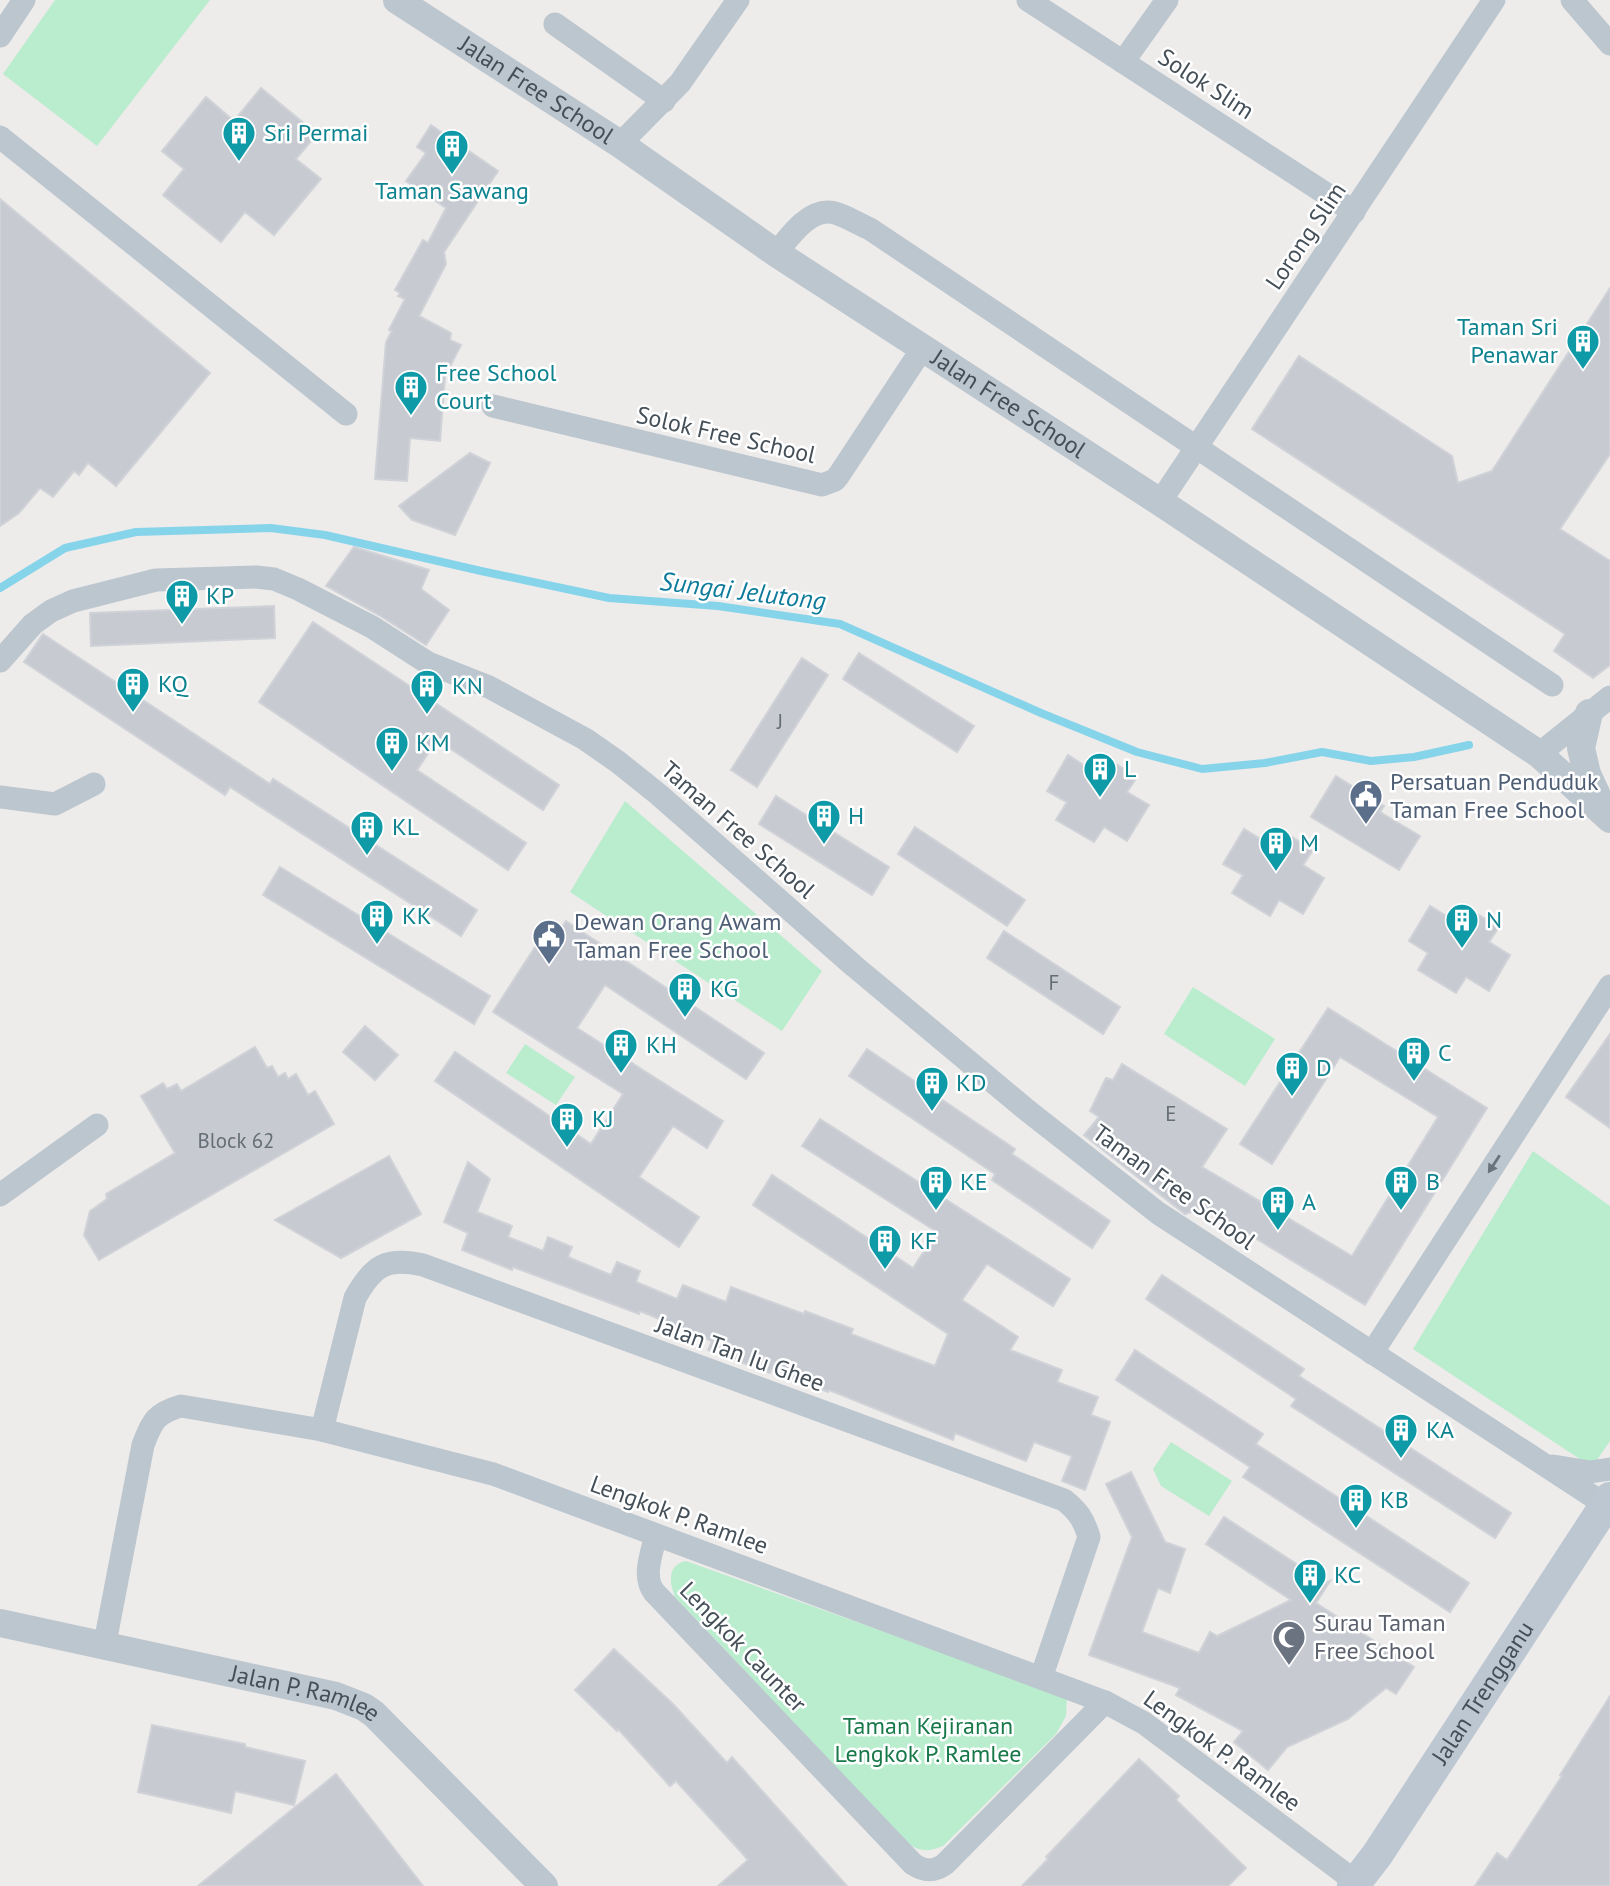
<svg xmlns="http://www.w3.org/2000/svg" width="1610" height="1886" font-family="'PT Sans',sans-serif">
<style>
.green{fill:#b9edce}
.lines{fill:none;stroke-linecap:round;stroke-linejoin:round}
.stream{stroke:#86d4ea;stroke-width:8}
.building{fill:#c8cad1;stroke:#cfd2d7;stroke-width:2}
.minor{stroke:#bcc6ce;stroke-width:23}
.tertiary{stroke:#bcc6ce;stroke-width:28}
.secondary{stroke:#bcc7d2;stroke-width:32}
.oneway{fill:#68737b}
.labels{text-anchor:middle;stroke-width:5;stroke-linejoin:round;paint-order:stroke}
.number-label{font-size:21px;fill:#656e76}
.street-label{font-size:24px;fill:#444f58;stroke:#fff}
.culture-label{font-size:24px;fill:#0d838f;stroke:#fff;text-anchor:start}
.service-label{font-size:24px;fill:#4e5e75;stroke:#fff;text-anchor:start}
.worship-label{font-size:24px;fill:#5b616d;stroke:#fff;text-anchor:start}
.park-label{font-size:24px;fill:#177849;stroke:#fff}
.water-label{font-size:26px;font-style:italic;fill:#0e7b9b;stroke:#fff}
</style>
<rect width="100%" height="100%" fill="#eeebeb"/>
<g class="green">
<polygon points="55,0 210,0 97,146 3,74"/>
<polygon points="625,801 822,971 782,1031 570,892"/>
<polygon points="1193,987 1275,1039 1245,1086 1164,1034"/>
<polygon points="525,1044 575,1077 556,1105 506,1073"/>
<polygon points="1533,1151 1610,1206 1610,1441 1592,1467 1413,1349"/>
<polygon points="1171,1442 1232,1481 1209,1516 1161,1486 1153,1469"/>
<path d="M686 1561 1067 1697 1066 1716 1056 1734 943 1846C929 1852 920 1852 907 1843L675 1597C669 1582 667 1565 686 1561Z"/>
</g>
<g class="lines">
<polyline class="stream" points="0,588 65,548 136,532 271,528 325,535 481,571 609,598 718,606 840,624 1041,713 1137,752 1202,769 1265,763 1322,752 1371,761 1414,757 1469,745"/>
</g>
<g class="building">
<polygon points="261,88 317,134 296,159 321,179 274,235 245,212 221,242 163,195 184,169 162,151 206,97 234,121"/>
<polygon points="431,125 498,171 444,252 446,264 419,316 451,333 450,340 461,345 445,376 440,441 410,438 407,481 375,479 386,342 392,331 389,330 405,299 398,296 400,293 395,290 423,240 428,243 446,208 406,181 426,153 417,147"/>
<polygon points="0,199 210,373 116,486 88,463 79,475 74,471 53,497 40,488 19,513 0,526"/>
<polygon points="1610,288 1610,454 1560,529 1610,561 1610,665 1593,678 1554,651 1565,634 1252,429 1299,356 1452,456 1458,483 1492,471"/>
<polygon points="470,453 490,463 455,535 412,520 399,506"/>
<polygon points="354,547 429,570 421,589 449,610 426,645 379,615 326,586"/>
<polygon points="274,606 275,638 91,646 90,613"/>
<polygon points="313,622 559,785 543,810 437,740 417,770 526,843 508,870 259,702"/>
<polygon points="43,634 270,784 273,779 477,910 461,936 230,787 225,795 24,662"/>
<polygon points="859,653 974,726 957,752 843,679"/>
<polygon points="802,658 828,675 757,787 731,770"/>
<polygon points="1100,754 1137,777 1127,792 1149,805 1127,841 1104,827 1094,842 1056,820 1067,802 1047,791 1068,755 1091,770"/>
<polygon points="1336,776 1384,806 1380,812 1420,836 1399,870 1311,817"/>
<polygon points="776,796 889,867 872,895 759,824"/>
<polygon points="915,827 1025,900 1007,926 898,854"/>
<polygon points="1276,827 1313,850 1303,865 1324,878 1303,914 1279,900 1270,916 1232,893 1243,875 1223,864 1244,829 1267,843"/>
<polygon points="280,867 490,996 474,1024 263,895"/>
<polygon points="1462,905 1499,927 1489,942 1510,955 1489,991 1466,977 1456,993 1418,970 1428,953 1409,941 1430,906 1453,920"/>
<polygon points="566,921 764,1053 746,1079 605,985 577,1028 723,1121 707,1148 673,1126 639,1177 699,1217 679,1247 435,1081 455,1052 591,1144 623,1094 493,1012 539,941 548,947"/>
<polygon points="1004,931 1120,1007 1103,1034 987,958"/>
<polygon points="1328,1008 1487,1108 1365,1305 1204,1207 1185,1214 1084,1135 1099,1117 1090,1111 1106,1078 1113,1080 1122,1064 1227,1129 1202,1167 1352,1256 1438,1117 1340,1057 1272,1164 1240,1144"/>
<polygon points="365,1026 398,1055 375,1080 343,1052"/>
<polygon points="1610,1034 1610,1128 1566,1097"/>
<polygon points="255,1047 267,1068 272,1066 278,1077 285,1073 288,1079 296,1074 308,1095 315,1091 334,1124 99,1260 84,1235 90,1211 107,1199 106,1194 175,1153 141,1096 163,1083 167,1089 177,1084 181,1091"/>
<polygon points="867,1049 1015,1149 1012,1154 1110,1221 1092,1248 992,1180 995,1174 849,1076"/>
<polygon points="820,1119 1070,1279 1053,1306 987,1264 962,1300 1018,1337 1010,1350 1062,1370 1057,1382 1098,1397 1091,1415 1110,1422 1085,1490 1062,1481 1072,1456 1034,1442 1026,1461 955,1433 953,1440 829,1390 828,1392 771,1370 770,1373 708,1350 712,1341 640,1311 639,1314 513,1267 512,1270 462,1250 468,1233 444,1222 468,1162 490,1179 477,1212 512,1226 508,1237 543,1251 548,1237 572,1247 568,1257 611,1275 617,1262 640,1271 636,1282 677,1299 683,1285 726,1302 731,1287 804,1314 805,1311 853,1329 851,1334 935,1366 948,1334 753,1205 772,1175 913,1268 937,1232 802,1146"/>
<polygon points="389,1156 421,1214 341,1258 275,1220"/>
<polygon points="1162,1275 1304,1369 1299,1376 1511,1513 1495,1538 1291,1406 1296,1399 1146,1299"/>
<polygon points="1135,1350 1263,1434 1256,1444 1469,1583 1450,1612 1243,1477 1250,1467 1116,1380"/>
<polygon points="1131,1472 1165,1542 1185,1549 1170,1593 1158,1588 1142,1632 1199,1653 1210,1632 1217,1636 1291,1600 1206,1544 1224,1517 1326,1583 1330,1581 1316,1603 1414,1667 1396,1694 1386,1688 1348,1719 1287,1747 1268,1770 1234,1742 1243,1731 1176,1695 1180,1688 1089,1655 1132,1537 1106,1484"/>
<polygon points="614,1649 673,1704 727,1763 732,1757 847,1886 718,1886 748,1860 742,1853 676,1781 670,1786 618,1729 617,1731 575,1690"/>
<polygon points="1610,1696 1610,1886 1475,1886 1497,1853 1507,1860 1562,1776 1560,1775"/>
<polygon points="152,1725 245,1744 245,1747 305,1761 294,1805 235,1791 231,1813 138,1792"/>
<polygon points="1139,1759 1179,1796 1176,1800 1246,1868 1228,1886 1022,1886 1048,1859 1046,1857"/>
<polygon points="336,1774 423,1886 198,1886 273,1825"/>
</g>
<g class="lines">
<g class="minor">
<polyline points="1028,0 1354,212"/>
<polyline points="1572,0 1610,44"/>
<polyline points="555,24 664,101"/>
<polyline points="0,36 24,0"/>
<polyline points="1123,62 1167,0"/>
<polyline points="0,137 346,414"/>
<polyline points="620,144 680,83 738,0"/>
<path d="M776 253C789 238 806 212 828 212 840 212 858 224 870 229L1552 685"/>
<polyline points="493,406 822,485 835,480 839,475 922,349"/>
<polyline points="1160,502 1494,0"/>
<polyline points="0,661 33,624 51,611 73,601 156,580 256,577 274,579 298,589 372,627 428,663 489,687 585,739 618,762 658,794 854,966 1028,1111 1158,1213 1606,1505"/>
<polyline points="1539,754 1610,697"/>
<polyline points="0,797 55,804 94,784"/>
<polyline points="0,1195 97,1125"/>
<polyline points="1372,1353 1610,986"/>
<path d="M322 1430 355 1298C373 1265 387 1257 423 1265L1064 1500C1078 1511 1084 1520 1089 1537L1041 1678"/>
<polyline points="1553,1466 1590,1472 1610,1469"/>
<path d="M656 1535C652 1553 642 1576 654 1592L913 1864C925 1872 934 1872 945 1864L1105 1702"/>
<path d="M104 1648 143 1445C152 1421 156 1413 181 1406L322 1430 493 1474 1105 1702 1144 1723 1356 1882"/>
</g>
<g class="tertiary">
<path id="s1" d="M397 0 620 144 776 253 1160 502 1539 754 1610 819"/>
<polyline points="1589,713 1581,748 1587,774 1601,804"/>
<path id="s2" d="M0 1623 336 1696 364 1707 374 1714 544 1886"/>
</g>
<path class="secondary" id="s3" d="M1353 1886 1377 1855 1610 1498"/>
</g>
<defs><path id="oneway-solid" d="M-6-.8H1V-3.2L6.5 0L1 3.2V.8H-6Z" transform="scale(1.75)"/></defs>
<use class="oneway" href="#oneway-solid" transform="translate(1494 1164) rotate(123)"/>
<defs>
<symbol id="building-pin" viewBox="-11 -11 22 30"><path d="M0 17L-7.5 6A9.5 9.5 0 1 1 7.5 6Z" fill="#0f9aa8" stroke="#fff"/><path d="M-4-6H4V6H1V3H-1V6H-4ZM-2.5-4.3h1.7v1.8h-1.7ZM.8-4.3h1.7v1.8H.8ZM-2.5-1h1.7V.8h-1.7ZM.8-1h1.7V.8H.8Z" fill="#fff"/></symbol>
<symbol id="civic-pin" viewBox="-11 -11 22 30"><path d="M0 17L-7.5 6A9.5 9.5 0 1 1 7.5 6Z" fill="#5c6f8a" stroke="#fff"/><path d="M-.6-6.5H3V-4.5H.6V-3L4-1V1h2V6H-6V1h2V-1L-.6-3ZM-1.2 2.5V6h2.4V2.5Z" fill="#fff"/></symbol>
<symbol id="mosque-pin" viewBox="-11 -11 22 30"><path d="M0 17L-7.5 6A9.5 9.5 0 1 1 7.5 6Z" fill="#6b7280" stroke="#fff"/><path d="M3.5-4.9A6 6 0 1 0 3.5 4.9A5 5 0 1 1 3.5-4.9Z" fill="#fff"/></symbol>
</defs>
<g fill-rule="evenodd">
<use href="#building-pin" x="220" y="114" width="38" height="52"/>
<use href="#building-pin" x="433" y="127" width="38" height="52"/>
<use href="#building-pin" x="1564" y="322" width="38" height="52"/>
<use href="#building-pin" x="392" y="368" width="38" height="52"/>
<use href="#building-pin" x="163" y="577" width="38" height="52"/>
<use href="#building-pin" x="114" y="665" width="38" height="52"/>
<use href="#building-pin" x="408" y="667" width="38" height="52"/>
<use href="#building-pin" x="373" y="724" width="38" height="52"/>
<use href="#building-pin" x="1081" y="750" width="38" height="52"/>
<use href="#civic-pin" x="1347" y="777" width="38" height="52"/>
<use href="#building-pin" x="805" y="797" width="38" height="52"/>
<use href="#building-pin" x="348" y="808" width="38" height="52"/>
<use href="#building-pin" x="1257" y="824" width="38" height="52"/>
<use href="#building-pin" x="358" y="897" width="38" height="52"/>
<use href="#building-pin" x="1443" y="901" width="38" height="52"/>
<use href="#civic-pin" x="530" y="917" width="38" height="52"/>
<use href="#building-pin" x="666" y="970" width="38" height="52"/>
<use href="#building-pin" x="602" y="1026" width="38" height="52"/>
<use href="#building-pin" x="1395" y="1034" width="38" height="52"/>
<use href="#building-pin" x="1273" y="1049" width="38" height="52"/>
<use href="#building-pin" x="913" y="1064" width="38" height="52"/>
<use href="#building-pin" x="548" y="1100" width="38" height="52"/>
<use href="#building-pin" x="917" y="1163" width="38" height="52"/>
<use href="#building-pin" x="1382" y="1163" width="38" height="52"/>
<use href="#building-pin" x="1259" y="1183" width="38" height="52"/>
<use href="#building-pin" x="866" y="1222" width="38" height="52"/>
<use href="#building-pin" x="1382" y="1411" width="38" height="52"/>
<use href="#building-pin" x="1337" y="1481" width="38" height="52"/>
<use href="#building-pin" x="1291" y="1556" width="38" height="52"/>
<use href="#mosque-pin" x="1270" y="1618" width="38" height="52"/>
</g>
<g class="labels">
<g class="number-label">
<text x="780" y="729">J</text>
<text x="1054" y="990">F</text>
<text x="1171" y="1121">E</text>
<text x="236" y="1148">Block 62</text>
</g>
<g class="street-label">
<text transform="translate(1206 84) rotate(33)" y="8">Solok Slim</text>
<text dy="8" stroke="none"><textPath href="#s1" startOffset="166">Jalan Free School</textPath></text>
<text transform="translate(1306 236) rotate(-56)" y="8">Lorong Slim</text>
<text dy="8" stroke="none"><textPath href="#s1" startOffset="733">Jalan Free School</textPath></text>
<text transform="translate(726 435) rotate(13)" y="8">Solok Free School</text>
<text transform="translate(738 830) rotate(41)" y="8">Taman Free School</text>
<text transform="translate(1174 1187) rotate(36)" y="8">Taman Free School</text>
<text transform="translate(740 1354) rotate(20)" y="8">Jalan Tan Iu Ghee</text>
<text transform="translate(679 1515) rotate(20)" y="8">Lengkok P. Ramlee</text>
<text transform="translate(743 1647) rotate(46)" y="8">Lengkok Caunter</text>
<text dy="8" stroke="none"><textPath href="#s3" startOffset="233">Jalan Trengganu</textPath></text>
<text dy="8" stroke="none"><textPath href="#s2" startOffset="313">Jalan P. Ramlee</textPath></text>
<text transform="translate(1222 1751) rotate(36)" y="8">Lengkok P. Ramlee</text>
</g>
<g class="culture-label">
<text x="264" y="141">Sri Permai</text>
<text x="452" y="199" text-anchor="middle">Taman Sawang</text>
<text x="1558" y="335" text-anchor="end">Taman Sri<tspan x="1558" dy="28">Penawar</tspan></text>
<text x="436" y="381">Free School<tspan x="436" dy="28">Court</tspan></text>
<text x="206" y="604">KP</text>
<text x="158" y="692">KQ</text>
<text x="452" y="694">KN</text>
<text x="416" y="751">KM</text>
<text x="1124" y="777">L</text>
<text x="848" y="824">H</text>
<text x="392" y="835">KL</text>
<text x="1300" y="851">M</text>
<text x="402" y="924">KK</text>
<text x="1486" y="928">N</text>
<text x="710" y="997">KG</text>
<text x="646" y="1053">KH</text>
<text x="1438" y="1061">C</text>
<text x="1316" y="1076">D</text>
<text x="956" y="1091">KD</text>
<text x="592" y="1127">KJ</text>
<text x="960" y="1190">KE</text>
<text x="1426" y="1190">B</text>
<text x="1302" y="1210">A</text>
<text x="910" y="1249">KF</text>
<text x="1426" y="1438">KA</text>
<text x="1380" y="1508">KB</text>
<text x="1334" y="1583">KC</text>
</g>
<g class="service-label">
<text x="1390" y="790">Persatuan Penduduk<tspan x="1390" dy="28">Taman Free School</tspan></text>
<text x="574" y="930">Dewan Orang Awam<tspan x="574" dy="28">Taman Free School</tspan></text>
</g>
<g class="worship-label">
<text x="1314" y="1631">Surau Taman<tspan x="1314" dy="28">Free School</tspan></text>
</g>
<g class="park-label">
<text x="928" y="1734">Taman Kejiranan<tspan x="928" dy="28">Lengkok P. Ramlee</tspan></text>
</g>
<g class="water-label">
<text transform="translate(743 591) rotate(7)" y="9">Sungai Jelutong</text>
</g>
</g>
</svg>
